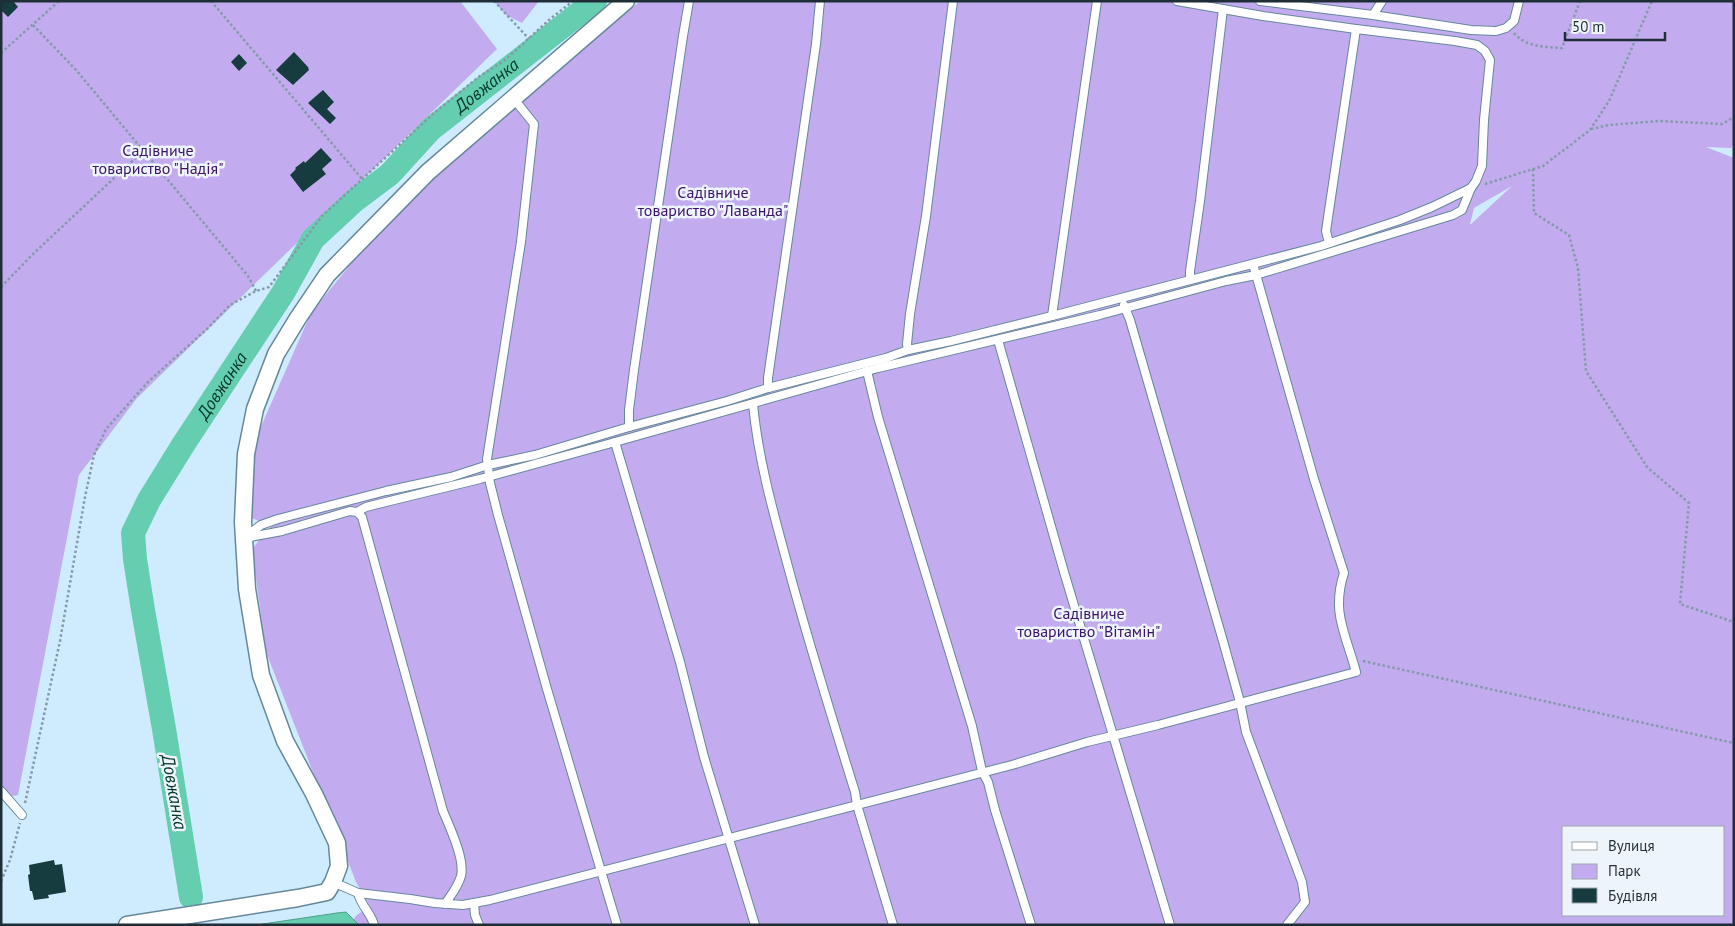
<svg xmlns="http://www.w3.org/2000/svg" width="1735" height="926" font-family="'PT Sans',sans-serif">
<style>
.green{fill:#c2acef;fill-rule:evenodd}
.water{fill:#65ceb0;stroke:#509e8b}
.lines{fill:none;stroke-linecap:round;stroke-linejoin:round}
.river{stroke:#65ceb0;stroke-width:24}
.building{fill:#163c40}
.service-casing{stroke:#66879c;stroke-width:10}
.minor-casing{stroke:#66879c;stroke-width:19}
.path{stroke:#839aa8;stroke-width:2.5;stroke-dasharray:2.5 2.5;stroke-linecap:butt}
.service{stroke:#fff;stroke-width:8}
.minor{stroke:#fff;stroke-width:16}
.labels{text-anchor:middle;stroke-width:5;stroke-linejoin:round;paint-order:stroke}
.park-label{font-size:16px;fill:#3c136a;stroke:#eef5fa}
.water-label{font-size:18px;font-style:italic;fill:#06382c;stroke:#eef5fa}
</style>
<rect width="100%" height="100%" fill="#cfecfe"/>
<g class="green">
<polygon points="1,1 460,1 497,49 137,398 79,475 18,795 1,798"/>
<polygon points="494,1 539,1 522,23 506,15"/>
<path d="M640 1H1734V144L1731 148 1706 147 1734 158V925H351C355 914 360 912 371 908L356 882 266 652 252 549 271 526 249 517 255 440 311 313 389 217ZM1512 186 1471 224H1470L1474 208ZM1564 827H1724V915H1564Z"/>
</g>
<polygon class="water" points="346,912 359,925 256,925 337,913"/>
<g class="lines">
<path class="river" id="s1" d="M191 897 164 729 143 610 135 559 133 533 149 500 183 445 283 293 313 239 354 201 390 174 431 129 595 1"/>
</g>
<g class="building">
<polygon points="1,1 13,1 18,7 8,17 1,10"/>
<polygon points="294,52 308,67 309,70 293,85 276,70"/>
<polygon points="239,54 247,63 239,71 231,62"/>
<polygon points="323,90 334,102 327,109 336,118 330,124 308,103"/>
<polygon points="321,148 332,160 322,169 326,174 303,192 290,175 296,169 295,168 304,161 305,163"/>
<polygon points="54,860 55,865 62,864 66,892 48,895 49,898 34,900 32,891 30,891 28,875 30,874 29,865"/>
</g>
<g class="lines">
<defs>
<g id="service">
<polyline points="1260,1 1373,15 1471,30 1496,31 1506,28 1514,21 1519,1"/>
<polyline points="1373,15 1382,1"/>
<polyline points="514,99 534,124 521,242 487,459 490,483 498,515 547,689 617,925"/>
<polyline points="1329,243 1326,231 1356,29"/>
<polyline points="1190,279 1190,271 1200,201 1223,9"/>
<polyline points="1124,305 1130,320 1223,641 1240,702 1246,732 1302,882 1305,902 1287,925"/>
<polyline points="1052,316 1097,1"/>
<polyline points="998,340 1064,572 1170,925"/>
<polyline points="908,350 907,344 910,314 926,216 953,1"/>
<polyline points="867,371 878,417 972,726 982,771 988,782 995,810 1031,925"/>
<polyline points="768,388 768,378 816,44 820,1"/>
<path d="M753 404C758 457 772 508 786 559 807 638 831 715 855 792L857 805 893 925"/>
<polyline points="629,427 629,410 634,370 683,36 689,1"/>
<polyline points="615,442 680,662 704,757 755,925"/>
<polyline points="357,512 366,507 394,500 480,479 608,444 878,368 1100,315 1226,281 1256,275 1453,215 1462,210 1471,188"/>
<polyline points="244,538 261,525 278,519 386,491 451,477 488,465 535,455 629,427 727,401 768,388 886,358 908,350 951,341 1052,316 1321,246 1400,220 1432,207 1471,188 1476,181 1482,166 1484,120 1490,60 1485,51 1477,45 1455,41 1356,29 1263,16 1177,1"/>
<path d="M245 538 282 531 350 511 357 512 362 517 443 811C450 828 465 859 461 876 458 887 451 895 445 904"/>
<polyline points="1,791 22,815"/>
<path d="M333 882 358 893 410 899 435 903 463 905 490 900 1012 765 1087 742 1158 725 1356 672C1346 634 1331 613 1344 573L1314 479 1253 264"/>
<path d="M358 893C361 906 371 913 374 925"/>
<polyline points="474,903 475,915 479,925"/>
</g>
<polyline id="minor" points="127,925 298,898 327,892 333,882 339,866 337,843 314,794 285,741 261,675 247,589 243,522 246,454 255,409 276,354 298,318 327,275 428,172 626,1"/>
</defs>
<use href="#service" class="service-casing"/>
<use href="#minor" class="minor-casing"/>
<g class="path">
<polyline points="211,1 363,180"/>
<polyline points="494,1 529,39"/>
<polyline points="33,25 76,70 248,276 256,291"/>
<path d="M1514 33C1525 47 1546 47 1562 48L1580 1"/>
<polyline points="1,53 59,1"/>
<polyline points="1591,129 1609,125 1659,121 1722,124 1734,117"/>
<polyline points="1533,169 1534,213 1569,235 1578,268 1586,371 1647,467 1689,503 1680,604 1734,622"/>
<polyline points="1485,184 1543,166 1590,130 1609,101 1652,1"/>
<polyline points="1,287 33,254 143,151"/>
<polyline points="1363,661 1734,743"/>
<polyline points="25,803 60,641 85,497 94,455 106,429 148,382 208,328 230,305 256,291 269,287 322,216 434,113 480,76 505,60 549,20 573,1"/>
<polyline points="1,881 10,860 20,823"/>
</g>
<use href="#service" class="service"/>
<use href="#minor" class="minor"/>
</g>
<g class="labels">
<g class="park-label">
<text x="158" y="156">Садівниче<tspan x="158" dy="18">товариство "Надія"</tspan></text>
<text x="713" y="198">Садівниче<tspan x="713" dy="18">товариство "Лаванда"</tspan></text>
<text x="1089" y="619">Садівниче<tspan x="1089" dy="18">товариство "Вітамін"</tspan></text>
</g>
<g class="water-label">
<text dy="6" stroke="none"><textPath href="#s1" startOffset="946">Довжанка</textPath></text>
<text dy="6" stroke="none"><textPath href="#s1" startOffset="541">Довжанка</textPath></text>
<text transform="translate(174 792) rotate(80)" y="6">Довжанка</text>
</g>
</g>
<rect width="1735" height="926" fill="none" stroke="#1f2d36" stroke-width="5"/>
<rect x="1562" y="826" width="162" height="90" fill="#eef5fa" stroke="#9ba5ac"/>
<rect x="1572" y="842" width="25" height="8" fill="#ffffff" stroke="#9ba5ac"/>
<text x="1608" y="851" font-size="15" fill="#1f2d36">Вулиця</text>
<rect x="1572" y="864" width="25" height="15" fill="#c2acef" stroke="#9ba5ac"/>
<text x="1608" y="876" font-size="15" fill="#1f2d36">Парк</text>
<rect x="1572" y="888" width="25" height="15" fill="#163c40" stroke="#9ba5ac"/>
<text x="1608" y="901" font-size="15" fill="#1f2d36">Будівля</text>
<path d="M1565 32v8h100v-8" fill="none" stroke="#1f2d36" stroke-width="2.5"/>
<text x="1572" y="32" font-size="15" fill="#1f2d36" stroke="#eef5fa" stroke-width="4" paint-order="stroke">50 m</text>
</svg>
